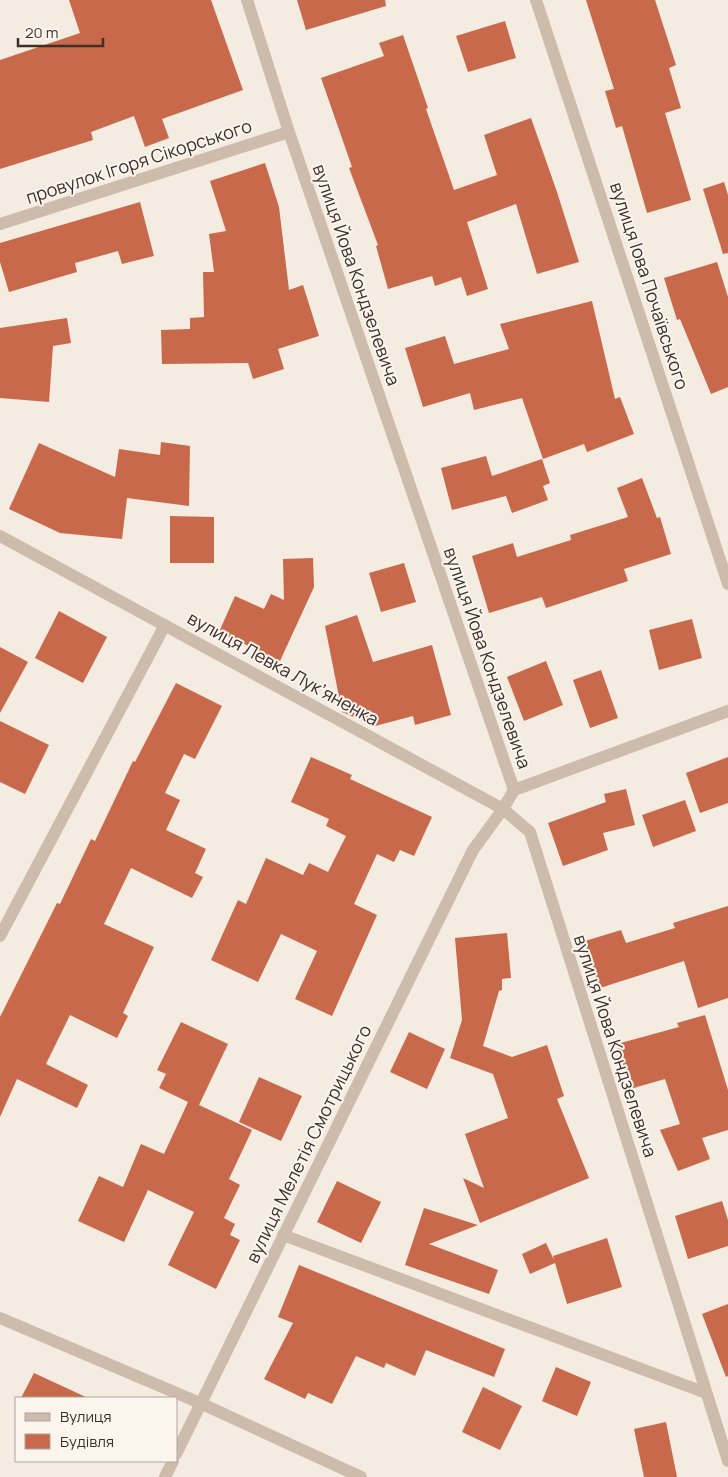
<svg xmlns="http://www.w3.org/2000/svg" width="728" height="1477" font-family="Manrope,sans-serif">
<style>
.building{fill:#c8694b}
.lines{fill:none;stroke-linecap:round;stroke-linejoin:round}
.minor{stroke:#cdbbac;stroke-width:12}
.labels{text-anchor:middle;stroke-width:4;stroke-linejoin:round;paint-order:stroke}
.street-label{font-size:18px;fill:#3b302b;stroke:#fbf5ee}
</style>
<rect width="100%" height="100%" fill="#f4ebe1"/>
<g class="building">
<polygon points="69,0 211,0 243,90 162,119 169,138 145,147 134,116 91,132 93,140 0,169 0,60 80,33"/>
<polygon points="297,0 385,0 386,6 306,30"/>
<polygon points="586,0 655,0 676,65 669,68 681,108 665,113 691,200 647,213 622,126 616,128 605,91 614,89"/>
<polygon points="505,21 516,58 468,72 456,36"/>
<polygon points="403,35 428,108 426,109 454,190 497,175 484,135 531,118 557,192 579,262 537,274 516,204 467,222 488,289 467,296 461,277 435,286 432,276 388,289 376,246 378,245 349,168 352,167 321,78 384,56 379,43"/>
<polygon points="265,163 279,207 289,290 303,285 319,336 278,349 284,369 253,379 248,363 162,364 161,330 190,329 190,318 204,317 203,272 214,272 209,234 226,231 210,181"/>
<polygon points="724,182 728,195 728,253 723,254 703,189"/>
<polygon points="140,202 154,256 122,264 118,251 75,263 77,272 9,292 0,262 0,243"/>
<polygon points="717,262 728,297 728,387 711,394 680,319 677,320 664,278"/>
<polygon points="592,301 615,399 620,397 634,434 587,452 584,444 543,459 522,398 474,410 470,393 423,407 405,348 445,336 454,364 509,349 500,324"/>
<polygon points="67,318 71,343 53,346 49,402 0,398 0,328"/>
<polygon points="161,442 190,446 189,506 127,498 122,539 60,533 9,509 39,443 115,477 119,449 160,455"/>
<polygon points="486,456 492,476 542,459 550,483 543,486 548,500 512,513 506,496 452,510 441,468"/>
<polygon points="642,478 657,518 660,517 671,554 624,569 628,581 546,608 542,597 489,613 472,556 513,543 517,557 571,540 570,535 628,517 617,488"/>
<polygon points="170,516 214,517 214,563 170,563"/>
<polygon points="313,558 314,587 280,661 219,632 235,596 264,609 271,594 284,600 283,559"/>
<polygon points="404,563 416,602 381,612 369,573"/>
<polygon points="59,611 107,637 83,683 35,658"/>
<polygon points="357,615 373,662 432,645 451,715 415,725 413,716 375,726 342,712 325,626"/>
<polygon points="692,619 702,658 659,670 649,630"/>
<polygon points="0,647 28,662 0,713"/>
<polygon points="546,661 563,705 524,721 507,677"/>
<polygon points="601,670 618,718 590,728 573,680"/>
<polygon points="176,683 222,706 195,759 184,754 165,793 180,800 166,830 206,849 195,873 203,877 192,898 131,868 104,924 154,947 123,1013 128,1016 117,1038 70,1015 46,1064 88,1085 77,1108 17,1079 0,1117 0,1017 57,903 60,904 91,839 95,841 133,761 135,762"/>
<polygon points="0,721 49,745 25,794 0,782"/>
<polygon points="311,757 352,775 350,779 432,817 414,856 400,850 394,862 377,854 354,904 377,915 332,1016 295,999 317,951 281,934 258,982 211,960 238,900 246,904 266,858 303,875 309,863 328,872 346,836 326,826 329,819 291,802"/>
<polygon points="728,757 728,803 700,813 686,773"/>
<polygon points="626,789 635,825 603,833 608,850 563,866 548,823 606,802 604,794"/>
<polygon points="685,800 696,831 653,847 642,815"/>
<polygon points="728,906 728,998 698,1008 684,961 600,988 585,941 621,930 626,943 675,928 673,923"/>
<polygon points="507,933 511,978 502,979 502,990 499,991 483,1046 512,1057 547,1045 564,1096 557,1099 589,1178 480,1223 463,1178 484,1188 465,1134 508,1118 493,1074 450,1058 462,1020 455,938"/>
<polygon points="705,1015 728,1090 728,1130 702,1138 710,1159 678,1171 660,1130 680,1124 665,1079 630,1089 617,1044 679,1027 677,1023"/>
<polygon points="181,1022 228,1044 199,1105 252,1130 229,1179 240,1185 224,1218 235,1224 230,1235 240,1240 216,1289 168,1265 194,1212 148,1190 124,1242 78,1221 99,1176 123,1187 141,1144 164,1154 188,1102 159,1088 166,1074 157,1070"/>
<polygon points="409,1032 445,1049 427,1089 390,1072"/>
<polygon points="259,1077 302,1096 281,1141 239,1122"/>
<polygon points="337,1181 381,1202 361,1243 317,1222"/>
<polygon points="722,1201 728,1220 728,1246 688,1259 675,1216"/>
<polygon points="424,1208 478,1225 429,1244 498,1270 489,1294 405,1265"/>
<polygon points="607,1238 622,1287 567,1304 555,1263 530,1274 522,1254 546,1243 554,1260 553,1256"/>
<polygon points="299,1265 505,1349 494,1377 426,1350 415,1376 386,1363 384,1368 356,1356 332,1404 308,1393 305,1399 264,1379 293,1323 278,1317"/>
<polygon points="728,1304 728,1376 726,1377 702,1314"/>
<polygon points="556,1367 591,1382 577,1416 542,1401"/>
<polygon points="34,1373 88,1398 21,1398"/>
<polygon points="483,1387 522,1406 500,1450 462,1432"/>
<polygon points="666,1422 677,1477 644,1477 634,1429"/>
</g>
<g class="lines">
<g class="minor">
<polyline points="247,0 289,132 514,790 503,809 530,832 728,1461"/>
<polyline points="536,0 728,584"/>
<polyline points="0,224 289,132"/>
<polyline points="0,536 503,809 473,850 176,1454"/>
<polyline points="514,790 728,711"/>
<polyline points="0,936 165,625"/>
<polyline points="283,1235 706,1393"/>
<polyline points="0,1318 200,1403 361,1477"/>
<polyline points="165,1477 173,1461"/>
</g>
</g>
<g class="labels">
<g class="street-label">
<text transform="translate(139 162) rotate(-18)" y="6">провулок Ігоря Сікорського</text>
<text transform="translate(356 275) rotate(71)" y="6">вулиця Йова Кондзелевича</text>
<text transform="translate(649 286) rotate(72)" y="6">вулиця Іова Почаївського</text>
<text transform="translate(487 658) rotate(71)" y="6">вулиця Йова Кондзелевича</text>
<text transform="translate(283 669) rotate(29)" y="6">вулиця Левка Лукʼяненка</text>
<text transform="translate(615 1046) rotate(72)" y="6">вулиця Йова Кондзелевича</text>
<text transform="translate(309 1144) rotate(-64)" y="6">вулиця Мелетія Смотрицького</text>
</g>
</g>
<rect x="15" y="1397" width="162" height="65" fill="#fbf5ee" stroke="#aea6a0"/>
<rect x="25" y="1413" width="25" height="8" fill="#cdbbac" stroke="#aea6a0"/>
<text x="60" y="1422" font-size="15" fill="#3b302b">Вулиця</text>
<rect x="25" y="1434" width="25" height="15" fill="#c8694b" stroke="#aea6a0"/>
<text x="60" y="1447" font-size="15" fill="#3b302b">Будівля</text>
<path d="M18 38v8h85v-8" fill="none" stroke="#3b302b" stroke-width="2.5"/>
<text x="25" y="38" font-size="15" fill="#3b302b" stroke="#fbf5ee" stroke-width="4" paint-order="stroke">20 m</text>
</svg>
